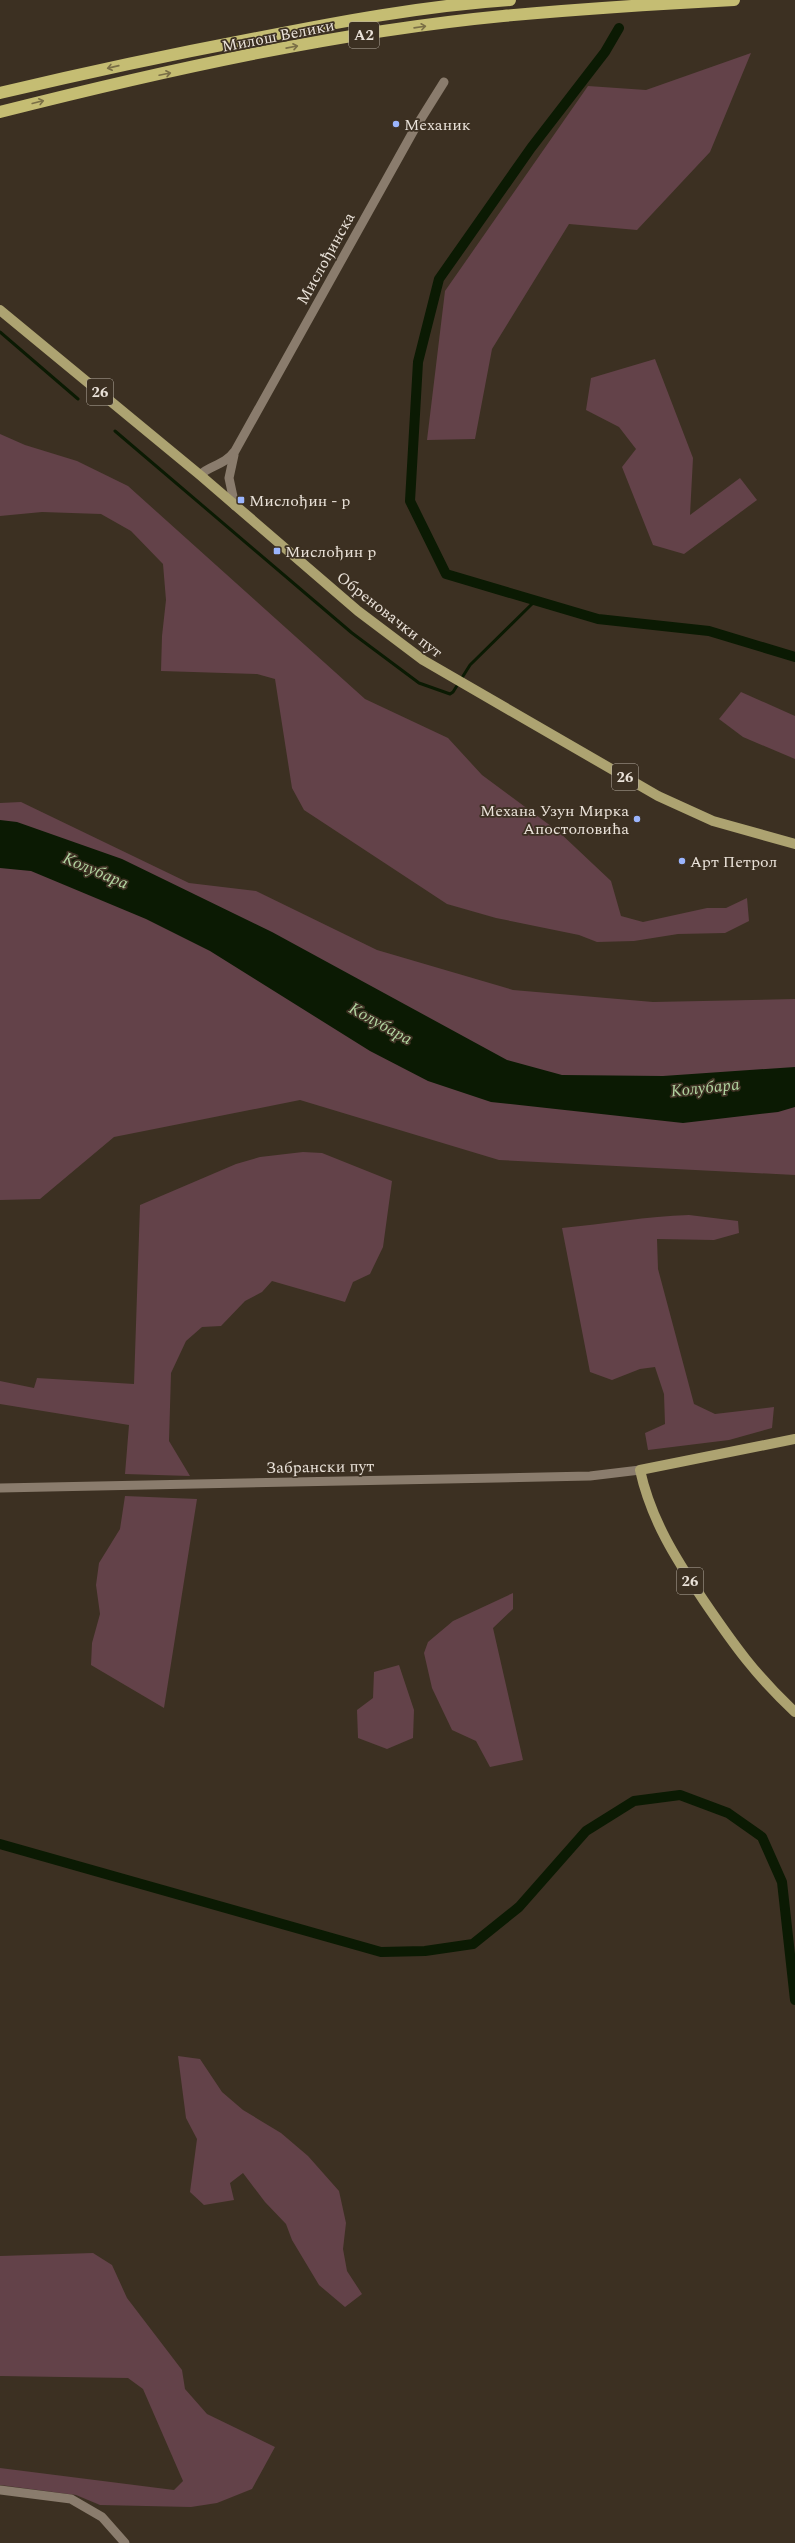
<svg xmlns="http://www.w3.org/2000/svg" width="795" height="2543" font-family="Spectral,serif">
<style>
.green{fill:#634249}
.water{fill:#0b1a03}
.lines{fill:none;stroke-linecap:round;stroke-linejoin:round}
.stream{stroke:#0b1a03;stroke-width:3}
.canal{stroke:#0b1a03;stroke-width:10}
.minor{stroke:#8a7c6d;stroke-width:9}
.primary{stroke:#ada371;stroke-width:10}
.motorway{stroke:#c5bd73;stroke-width:12}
.oneway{stroke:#7a6f46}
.poi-dot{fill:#9bb5fd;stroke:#3c3022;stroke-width:1.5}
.labels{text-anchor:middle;stroke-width:3.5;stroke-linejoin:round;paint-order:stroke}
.shield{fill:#3c3022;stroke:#b6ada2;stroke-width:1}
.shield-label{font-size:15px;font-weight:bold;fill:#eae2d9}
.street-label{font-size:16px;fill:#eae2d9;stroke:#3c3022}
.poi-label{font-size:16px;fill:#eae2d9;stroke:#3c3022;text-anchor:start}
.water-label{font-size:17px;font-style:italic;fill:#b2d4a0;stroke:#3c3022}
</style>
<rect width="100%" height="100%" fill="#3c3022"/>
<g class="green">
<polygon points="751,53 710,152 637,230 569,224 492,349 475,439 427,440 445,291 588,86 646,90"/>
<polygon points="655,359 693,458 690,515 740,478 757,500 684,554 653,545 622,467 636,449 619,427 586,410 591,378"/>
<polygon points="0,434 25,445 77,461 128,486 365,699 448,738 482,775 559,832 611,881 621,916 643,922 707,908 726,908 747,898 749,921 725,933 678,934 634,941 597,942 579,935 496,918 447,904 304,810 292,788 275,679 257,674 161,671 162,636 166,600 163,564 131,531 101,514 42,512 0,516"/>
<polygon points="741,692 795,716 795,759 743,737 719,719"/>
<polygon points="21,802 189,883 256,891 377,950 513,990 653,1002 795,999 795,1175 499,1160 300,1100 114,1137 40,1199 0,1200 0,803"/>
<polygon points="303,1152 322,1153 392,1181 383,1247 370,1274 353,1282 345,1302 272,1281 262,1292 245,1301 221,1326 202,1327 186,1341 171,1373 169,1441 190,1476 125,1474 129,1425 0,1404 0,1381 34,1388 37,1378 134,1384 140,1205 236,1164 260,1157"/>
<path d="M689 1215 738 1221 739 1233 714 1240 657 1239 658 1269 694 1404 715 1414 774 1407 772 1428 729 1440 648 1450 645 1433 665 1424 664 1394 655 1367 640 1369 612 1380 590 1372 562 1228C605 1224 647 1216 689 1215Z"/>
<polygon points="125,1496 197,1499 164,1708 91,1665 92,1643 100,1614 96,1585 99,1563 120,1529"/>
<polygon points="513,1593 513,1609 493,1628 523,1760 490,1767 476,1741 452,1730 432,1688 424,1653 428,1642 453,1621"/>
<polygon points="399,1665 414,1710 413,1738 387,1749 358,1738 357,1710 373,1698 374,1672"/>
<polygon points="178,2056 200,2059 222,2092 243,2110 281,2133 308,2156 339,2191 346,2223 343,2249 347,2271 362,2294 345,2307 319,2285 292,2240 286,2224 265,2202 243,2173 230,2183 234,2200 204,2205 190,2192 197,2139 186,2118"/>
<polygon points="93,2253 112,2265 127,2298 182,2370 185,2389 207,2414 275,2447 252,2489 217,2503 191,2507 100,2505 76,2495 0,2485 0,2468 174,2490 183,2481 143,2389 128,2378 0,2376 0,2256"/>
</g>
<polygon class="water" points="0,820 17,822 122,859 272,932 507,1060 562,1075 663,1076 795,1067 795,1107 778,1112 683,1123 491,1102 428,1081 370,1051 210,951 146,919 31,871 0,868"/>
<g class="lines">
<g class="stream">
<polyline points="0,332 78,399"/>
<polyline points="115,431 352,633 419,683 450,694 453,692 470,665 535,601"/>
</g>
<g class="canal">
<polyline points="619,28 605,52 531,148 439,279 418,362 410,501 446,574 598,619 709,631 795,657"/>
<polyline points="0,1844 381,1952 425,1951 473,1944 519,1907 586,1831 634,1801 680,1795 728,1813 762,1837 782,1882 795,2000"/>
</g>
<g class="minor">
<polyline points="234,455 229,478 235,506"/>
<path d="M200 475C210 465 224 466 235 451L414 130 444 82"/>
<polyline points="0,1488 590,1476 640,1470"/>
<polyline points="0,2490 71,2499 102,2517 125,2543"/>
</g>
<g class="primary">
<polyline points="0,310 200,475 358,611 423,660 658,796 713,821 795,844"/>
<path d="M795 1439 640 1470C651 1520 676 1559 704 1601 734 1645 756 1676 795 1712"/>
</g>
<g class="motorway">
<path d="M0 93C84 73 168 55 252 39 338 22 422 6 510 0"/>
<path d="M0 112C162 71 336 32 503 16 579 9 657 4 734 0"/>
</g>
</g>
<defs><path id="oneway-shaft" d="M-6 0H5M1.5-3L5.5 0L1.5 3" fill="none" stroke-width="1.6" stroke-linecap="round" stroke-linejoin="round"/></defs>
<g class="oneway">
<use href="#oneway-shaft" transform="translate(420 27) rotate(-8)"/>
<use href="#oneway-shaft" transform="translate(292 47) rotate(-11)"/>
<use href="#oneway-shaft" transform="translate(113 67) rotate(167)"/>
<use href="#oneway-shaft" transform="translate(165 74) rotate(-12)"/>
<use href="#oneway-shaft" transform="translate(38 102) rotate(-14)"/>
</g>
<g class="poi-dot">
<circle cx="396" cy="124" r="4"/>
<rect x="237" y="496" width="8" height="8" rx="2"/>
<rect x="273" y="547" width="8" height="8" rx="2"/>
<circle cx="637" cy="819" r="4"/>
<circle cx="682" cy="861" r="4"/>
</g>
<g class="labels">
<g class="shield">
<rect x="349" y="22" width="30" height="26" rx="3"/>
<rect x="87" y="379" width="26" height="26" rx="3"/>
<rect x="612" y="764" width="26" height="26" rx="3"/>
<rect x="677" y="1568" width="26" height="26" rx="3"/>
</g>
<g class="shield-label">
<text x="364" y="40">A2</text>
<text x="100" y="397">26</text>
<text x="625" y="782">26</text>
<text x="690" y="1586">26</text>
</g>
<g class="street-label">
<text transform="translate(278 35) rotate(-11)" y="6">Милош Велики</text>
<text transform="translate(325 258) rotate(-61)" y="6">Мислођинска</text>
<text transform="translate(390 614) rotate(38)" y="6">Обреновачки пут</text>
<text transform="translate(320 1466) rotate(-1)" y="6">Забрански пут</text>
</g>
<g class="poi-label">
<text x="404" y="130">Механик</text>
<text x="249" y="506">Мислођин - р</text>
<text x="285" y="557">Мислођин р</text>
<text x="629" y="816" text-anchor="end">Механа Узун Мирка<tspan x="629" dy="18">Апостоловића</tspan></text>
<text x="690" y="867">Арт Петрол</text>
</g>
<g class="water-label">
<text transform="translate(96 870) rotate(23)" y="6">Колубара</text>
<text transform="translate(381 1023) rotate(29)" y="6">Колубара</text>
<text transform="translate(705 1087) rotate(-6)" y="6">Колубара</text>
</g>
</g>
</svg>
